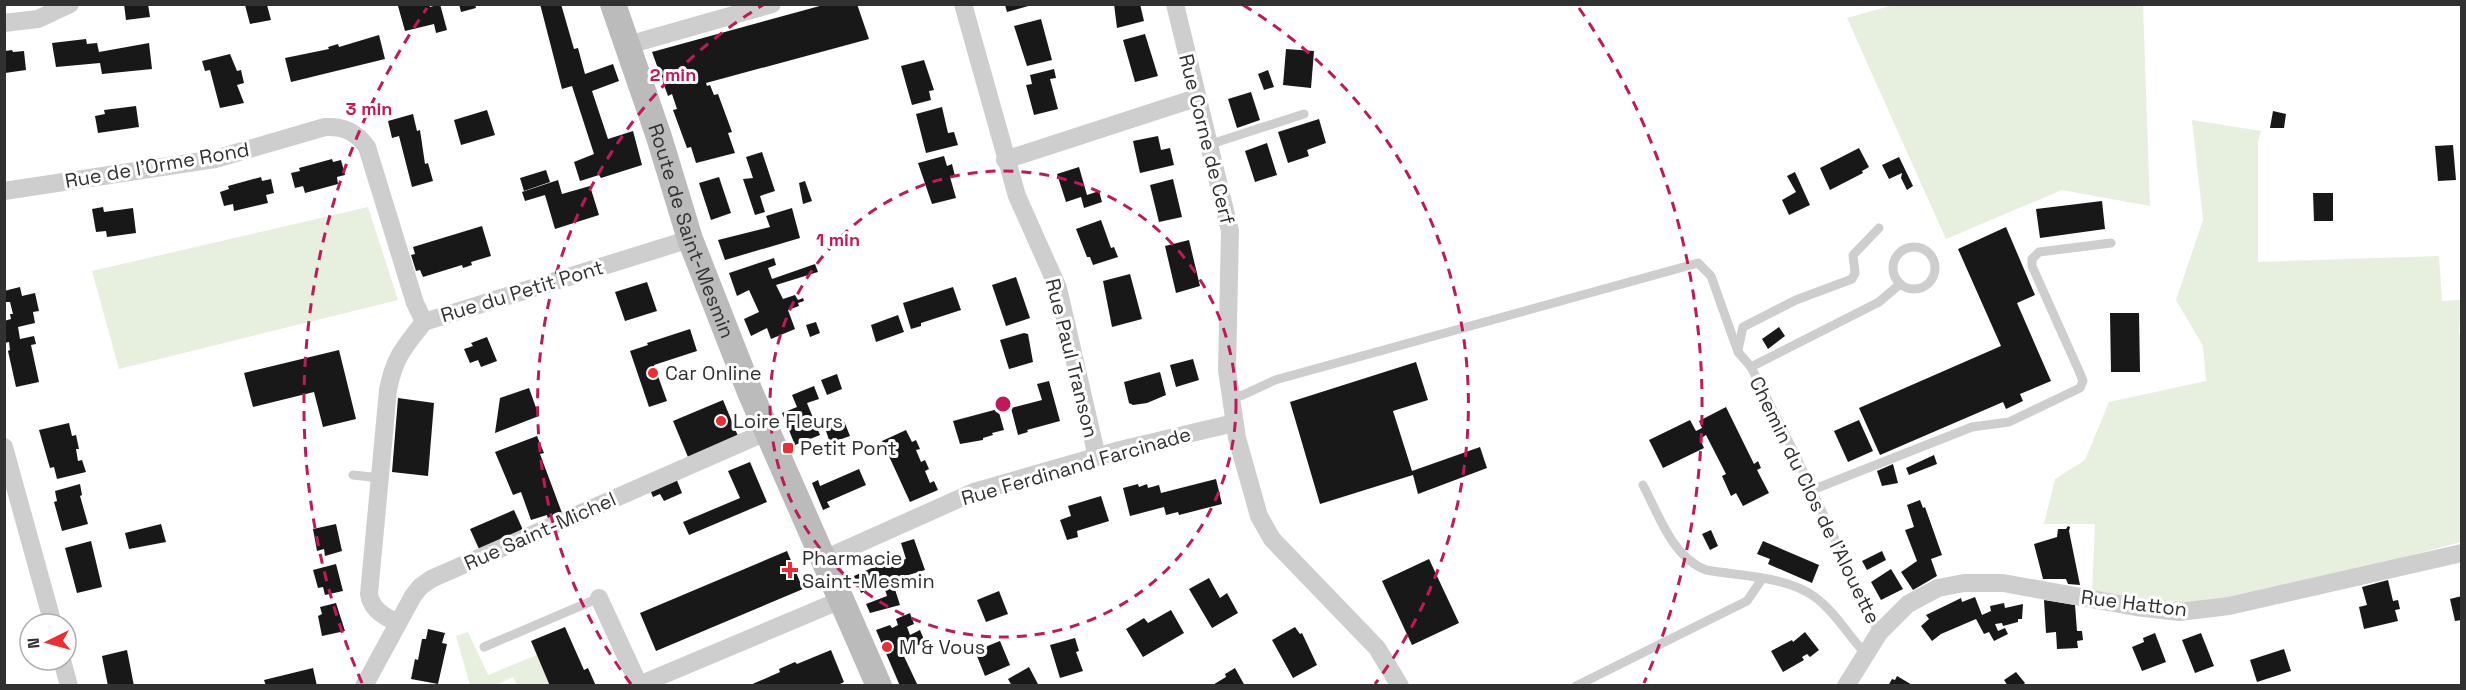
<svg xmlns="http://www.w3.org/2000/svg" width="2466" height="690" font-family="'Space Grotesk',sans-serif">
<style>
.green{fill:#e7efdf}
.building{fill:#181818}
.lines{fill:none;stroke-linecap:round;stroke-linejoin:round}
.service{stroke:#cecece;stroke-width:9}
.minor{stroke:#cecece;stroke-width:18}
.secondary{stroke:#bbb;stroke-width:26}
.ring{fill:none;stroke:#c2185b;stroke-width:3;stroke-dasharray:10 8}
.poi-dot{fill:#ef2c32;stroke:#fff;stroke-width:2}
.labels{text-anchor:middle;stroke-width:6;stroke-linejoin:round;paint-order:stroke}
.street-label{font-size:20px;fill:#313131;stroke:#fff}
.poi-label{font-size:20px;fill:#313131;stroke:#fff;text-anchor:start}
.centre{fill:#c2185b;stroke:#fff;stroke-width:3}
.ring-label{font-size:18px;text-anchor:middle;font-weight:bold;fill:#c2185b;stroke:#fff;stroke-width:6;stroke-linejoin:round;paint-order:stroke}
</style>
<rect width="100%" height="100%" fill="#fff"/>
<g class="green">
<polygon points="1897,4 2143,5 2150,206 2062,190 1946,239 1847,18"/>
<polygon points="2192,120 2261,131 2258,142 2258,262 2439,256 2442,301 2461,300 2459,334 2462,334 2461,542 2206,611 2092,592 2095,524 2044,524 2055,479 2085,460 2109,402 2206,381 2203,346 2176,300 2203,220"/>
<polygon points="368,207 398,300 119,369 92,271"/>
<polygon points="468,632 488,675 537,655 550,685 517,685 513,677 496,685 470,685 456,636"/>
</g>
<g class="building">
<polygon points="124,4 148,4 150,17 126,20"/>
<polygon points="402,4 429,4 430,7 440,4 447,30 436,33 434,24 405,31 398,6"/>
<polygon points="459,4 475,4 476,8 461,12"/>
<polygon points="540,4 561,4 574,49 578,48 585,74 613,64 619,81 592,91 608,139 633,131 642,165 601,178 599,175 580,181 574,162 594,154 572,86 562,89"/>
<polygon points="827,4 857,4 869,39 706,83 707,86 710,85 714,95 718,94 732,132 728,133 735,153 696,163 691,147 687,148 673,110 677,109 672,94 668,96 652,52"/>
<polygon points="1114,4 1140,4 1144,21 1117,28"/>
<polygon points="245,5 267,5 271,20 250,24"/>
<polygon points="1005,5 1032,5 1007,12"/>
<polygon points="1041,19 1052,60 1027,66 1014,26"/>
<polygon points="1145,34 1158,76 1135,82 1123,40"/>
<polygon points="379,35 385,59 291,82 285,58 329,49 328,47 338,44 339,47"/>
<polygon points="86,39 87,44 97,43 99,52 149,43 152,69 102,74 100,63 56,67 52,43"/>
<polygon points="1286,49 1314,51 1311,88 1283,85"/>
<polygon points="12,50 13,52 24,51 26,70 5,73 5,51"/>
<polygon points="230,54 237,71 241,70 244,83 237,85 244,103 220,108 210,70 205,71 202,61"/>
<polygon points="924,60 934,90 929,91 931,100 912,105 901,66"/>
<polygon points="1054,69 1056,78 1050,79 1058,109 1034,115 1026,85 1032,84 1030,75"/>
<polygon points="1268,70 1274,87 1264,90 1258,74"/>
<polygon points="1251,92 1260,120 1237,128 1228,99"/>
<polygon points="136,106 139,127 98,133 95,116 105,114 104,110"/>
<polygon points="942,107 948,133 954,132 958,145 926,153 916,114"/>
<polygon points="487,110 495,135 461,145 454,120"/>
<polygon points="2273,111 2286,114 2284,128 2270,128"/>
<polygon points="413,114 417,131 420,130 425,164 428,163 433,181 412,187 399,136 392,138 388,121"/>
<polygon points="1319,119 1326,143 1307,150 1309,156 1288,163 1278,132"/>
<polygon points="1158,136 1161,150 1170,148 1174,165 1140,173 1133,141"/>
<polygon points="1267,143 1277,175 1255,182 1245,151"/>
<polygon points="2453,145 2456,180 2438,181 2435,146"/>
<polygon points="1859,148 1869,167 1862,171 1863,173 1830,190 1820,168"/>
<polygon points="762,152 775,191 760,196 765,212 755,215 743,179 753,178 746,157"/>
<polygon points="944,156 947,166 952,164 955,176 950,177 956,198 932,204 918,163"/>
<polygon points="1899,157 1913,186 1907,190 1901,178 1902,173 1889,179 1882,165"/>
<polygon points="332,159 333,162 341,160 345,175 337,177 338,184 305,193 303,186 295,188 291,173 300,171 299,168"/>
<polygon points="1079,167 1087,195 1099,191 1102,202 1084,208 1081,197 1066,202 1057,174"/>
<polygon points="546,170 550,182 524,191 520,178"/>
<polygon points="1795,172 1810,205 1789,215 1782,200 1796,192 1787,176"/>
<polygon points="261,177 262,181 271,179 274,193 266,195 268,203 234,211 233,204 224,206 220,192 229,189 228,186"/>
<polygon points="719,177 731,213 711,220 699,183"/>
<polygon points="1173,179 1182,217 1159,222 1150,185"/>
<polygon points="558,180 562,194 590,186 599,215 555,229 545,195 525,201 522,192"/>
<polygon points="805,181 812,201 803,204 799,183"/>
<polygon points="2313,193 2333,193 2333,221 2314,221"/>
<polygon points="2102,201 2105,229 2040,238 2036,209"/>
<polygon points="103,207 104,212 133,208 136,233 107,237 106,231 96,232 92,209"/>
<polygon points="792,208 800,238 725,260 718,240 770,227 766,216"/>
<polygon points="1101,220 1111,248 1114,247 1118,257 1093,265 1090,257 1087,257 1076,229"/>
<polygon points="482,226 491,256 471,262 472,265 463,268 462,265 423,277 420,270 416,271 411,255 415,254 413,247"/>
<polygon points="2006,227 2035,295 2017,303 2051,381 2020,394 2023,401 2006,409 2003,402 1880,455 1859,408 2001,346 1958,249"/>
<polygon points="1189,240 1200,286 1176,293 1165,246"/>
<polygon points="774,258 776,265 768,268 772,279 815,264 818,272 776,285 783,299 795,295 798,300 803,298 804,301 798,303 799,306 788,310 795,329 771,339 767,328 751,336 744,319 759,312 749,290 737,296 729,273"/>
<polygon points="1130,274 1142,319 1112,327 1103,281"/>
<polygon points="1016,277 1030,318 1006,326 992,285"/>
<polygon points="647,282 657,311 625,321 615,292"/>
<polygon points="20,287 22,296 35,293 39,311 33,312 35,323 18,327 20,339 34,336 36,344 31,345 39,382 16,387 8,351 10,350 9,342 4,343 4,321 11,319 10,314 13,314 10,302 5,302 4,291"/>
<polygon points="953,287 961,310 921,323 921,326 911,329 903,303"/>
<polygon points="2110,313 2139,313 2140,372 2111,372"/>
<polygon points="898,315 904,332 876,342 871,325"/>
<polygon points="816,322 820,333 810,337 806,325"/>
<polygon points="1779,327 1785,336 1768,349 1762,339"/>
<polygon points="690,329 697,351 654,365 667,401 649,407 630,351 648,345 647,343"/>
<polygon points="1024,333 1028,334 1033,362 1009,369 1000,340"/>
<polygon points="487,337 497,361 481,367 478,360 470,363 464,349 473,346 471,343"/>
<polygon points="339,350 356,419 323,427 314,392 253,407 244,373"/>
<polygon points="1193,359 1199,380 1176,387 1170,365"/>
<polygon points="1416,362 1428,400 1393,411 1412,471 1480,447 1487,468 1418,494 1413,475 1320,504 1290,402"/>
<polygon points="1160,372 1166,395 1147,403 1133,405 1129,403 1124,382"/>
<polygon points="837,374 842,389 827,395 821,380"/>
<polygon points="1049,381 1060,421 1027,430 1028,432 1018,435 1011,408 1042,400 1037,384"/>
<polygon points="814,386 819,399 807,403 820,435 795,445 782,413 797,407 792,395"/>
<polygon points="529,388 539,416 495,433 500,398"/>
<polygon points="398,398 434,403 428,476 392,472"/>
<polygon points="723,400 738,436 688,457 673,421"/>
<polygon points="1726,407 1754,464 1758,461 1761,468 1757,470 1769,493 1743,506 1736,493 1731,496 1722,476 1726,474 1706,435 1700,439 1704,448 1663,468 1649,440 1690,420 1696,431 1702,428 1699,421"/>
<polygon points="998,409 1004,430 992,433 993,435 983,438 983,440 960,444 953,421"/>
<polygon points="1859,420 1873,451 1848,462 1834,431"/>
<polygon points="844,421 850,436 830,443 825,428"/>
<polygon points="69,423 72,436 76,435 79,449 76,449 78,461 82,460 86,472 57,479 54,467 50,468 39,430"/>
<polygon points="906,430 912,442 916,440 920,449 916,450 921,462 925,460 929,469 925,471 930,483 934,481 938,490 910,502 882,441"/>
<polygon points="537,436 544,453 540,454 562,513 548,519 547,515 531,520 521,492 513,495 495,452"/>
<polygon points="1934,455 1937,464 1909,475 1906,468"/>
<polygon points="750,462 767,502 689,535 683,522 740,498 728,471"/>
<polygon points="1893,464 1898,483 1882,486 1877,471"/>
<polygon points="859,469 866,485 827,502 830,507 823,510 812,483 818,480 820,486"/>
<polygon points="676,478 682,493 664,501 660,494 653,497 650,490"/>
<polygon points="1216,479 1222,504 1179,515 1178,512 1166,515 1164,507 1130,516 1123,488 1138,484 1139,487 1147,484 1148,488 1159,485 1161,493"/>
<polygon points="80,484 82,495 80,496 88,524 62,531 54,502 57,501 55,491"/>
<polygon points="1101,496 1109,521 1077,531 1078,537 1067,540 1060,520 1071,516 1068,506"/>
<polygon points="1920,500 1923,508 1925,507 1942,555 1931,559 1937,576 1913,590 1901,572 1917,561 1905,530 1914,527 1907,505"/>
<polygon points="514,510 523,530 479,549 470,529"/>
<polygon points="161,524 166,542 129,549 125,533"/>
<polygon points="336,524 342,551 325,556 324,549 317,551 313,529"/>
<polygon points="2068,526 2070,527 2069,531 2080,585 2068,584 2066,579 2043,579 2034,544 2057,537 2058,529 2066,529"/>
<polygon points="1711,530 1718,546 1710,550 1702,534"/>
<polygon points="914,539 925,570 892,580 900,605 870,613 866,604 887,596 883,583 861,593 854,576 876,566 906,559 901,543"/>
<polygon points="91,541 102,587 77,593 65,548"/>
<polygon points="1763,541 1819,565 1812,583 1768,564 1770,559 1757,554"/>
<polygon points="787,551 803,589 656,651 640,613"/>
<polygon points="1882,551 1886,560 1867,570 1862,561"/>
<polygon points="1429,559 1459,623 1412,645 1382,581"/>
<polygon points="336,564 343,591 325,595 323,587 318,588 313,570"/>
<polygon points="1891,569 1903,589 1881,600 1871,582"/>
<polygon points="1209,578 1220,598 1227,593 1238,613 1212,628 1189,589"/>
<polygon points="2388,580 2393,601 2398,600 2400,609 2395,610 2398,621 2364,629 2359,607 2367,605 2362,587"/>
<polygon points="999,591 1008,614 986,622 977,600"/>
<polygon points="2462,596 2462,620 2455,621 2450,599"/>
<polygon points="1975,597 1982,615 1991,611 1990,606 2004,603 2005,608 2023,604 2022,619 2018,619 2018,622 2003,626 2002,623 1995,624 1998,631 2005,628 2008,634 1994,641 1989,632 1984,634 1976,619 1941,634 1932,641 1921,626 1929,619 1926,615 1955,601 1961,598 1962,602"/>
<polygon points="2044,600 2075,605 2077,631 2082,631 2083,640 2077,641 2078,648 2057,649 2056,632 2046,633"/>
<polygon points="336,603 345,631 322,636 318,616 322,614 320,607"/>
<polygon points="1171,610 1184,633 1143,657 1126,629 1144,618 1148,623"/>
<polygon points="910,613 914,624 907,627 910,635 920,630 925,642 905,651 903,648 901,650 918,686 900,686 876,630 890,625 892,628 898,625 896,619"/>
<polygon points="565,627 584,670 588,668 596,686 550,686 531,641"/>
<polygon points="1295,627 1300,634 1302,633 1317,665 1293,678 1272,640"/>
<polygon points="428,629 445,633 442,643 447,644 438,684 411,679 415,659 418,660 422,639 426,639"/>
<polygon points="1805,632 1819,650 1810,657 1807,654 1802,657 1804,660 1783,672 1771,651 1792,640 1793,642"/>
<polygon points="2155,633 2166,662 2142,671 2132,647 2144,642 2143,638"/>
<polygon points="2201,633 2214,666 2195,673 2182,640"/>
<polygon points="1075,638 1079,651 1076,652 1083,671 1060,678 1050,645"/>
<polygon points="1000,641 1010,665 985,676 975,651"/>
<polygon points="2284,649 2291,671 2257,682 2250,660"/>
<polygon points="127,650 134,686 108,686 102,656"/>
<polygon points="831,650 844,682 836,686 748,686 780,672 779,669 795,662 797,664"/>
<polygon points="1029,667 1039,686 1012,686 1008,679"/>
<polygon points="313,668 317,686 266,686 264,680"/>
<polygon points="1235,668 1245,686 1211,686 1226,677 1225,674"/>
<polygon points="2016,672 2025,683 2022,686 2008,686 2004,680"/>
<polygon points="1897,676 1914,686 1888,686 1892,679 1895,680"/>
</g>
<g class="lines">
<g class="service">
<polyline points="1208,145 1304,114"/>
<circle cx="1914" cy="268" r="21"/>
<polyline points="1738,350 1743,327 1796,300 1852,279 1855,273 1853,255 1879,228"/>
<polyline points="1751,367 1879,302 1900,284"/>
<polyline points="1229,398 1243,395 1275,380 1698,263 1711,276 1738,352 1751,367 1793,450 1879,633"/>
<polyline points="353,475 380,478"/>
<path d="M1643 485C1659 515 1672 557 1706 570 1740 576 1785 576 1815 597 1835 612 1848 635 1865 653"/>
<polyline points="1812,490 1972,427 2009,422 2080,388 2083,381 2079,371 2032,266 2032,259 2039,252 2111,243"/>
<polyline points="484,647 599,598"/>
<polyline points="1576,686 1747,601 1762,579"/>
</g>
<g class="minor">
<polyline points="963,4 1017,196 1058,288 1097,457"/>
<polyline points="1175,4 1230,231 1227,370 1237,438 1259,516 1272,539 1377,648 1400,686"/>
<polyline points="4,23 38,19 70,4"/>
<polyline points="628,45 772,4"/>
<polyline points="1005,160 1196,98"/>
<path d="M4 191 215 159 325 127C344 126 356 132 367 147L415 303 424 322"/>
<polyline points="4,447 53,624"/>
<polyline points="822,560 974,492 1120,450 1234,423"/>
<polyline points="599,598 639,685 841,600"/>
<path d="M397 622C384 617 371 609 369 594L388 390C394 358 404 347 424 322L690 239"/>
<polyline points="62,660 69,686"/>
<polyline points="364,686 413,596 420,587 431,579 766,432"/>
<polyline points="1846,686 1879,633 1908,604 1938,588 1964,583 2003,583 2136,607 2179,612 2229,606 2462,553"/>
</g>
<path class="secondary" id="s1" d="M613 4 659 137 690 239 750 392 879 686"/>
</g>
<g class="ring">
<circle cx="1003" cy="404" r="233"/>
<path d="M631 684A466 466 0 0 1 763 5M1243 5A466 466 0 0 1 1375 684"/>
<path d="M362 683A699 699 0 0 1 427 8M1579 8A699 699 0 0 1 1644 683"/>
</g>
<g class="poi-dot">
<circle cx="653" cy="373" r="6"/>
<circle cx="721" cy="421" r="6"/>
<rect x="782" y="442" width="12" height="12" rx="3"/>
<path d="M787 561h6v6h6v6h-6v6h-6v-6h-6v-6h6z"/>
<circle cx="887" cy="647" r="6"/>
</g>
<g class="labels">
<g class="street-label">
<text transform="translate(1207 139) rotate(76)" y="7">Rue Corne de Cerf</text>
<text transform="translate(157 165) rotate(-10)" y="7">Rue de l'Orme Rond</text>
<text dy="7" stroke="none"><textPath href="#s1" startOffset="240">Route de Saint-Mesmin</textPath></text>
<text transform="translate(522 291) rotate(-17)" y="7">Rue du Petit Pont</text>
<text transform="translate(1072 358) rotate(76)" y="7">Rue Paul Transon</text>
<text transform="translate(1076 466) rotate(-16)" y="7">Rue Ferdinand Farcinade</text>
<text transform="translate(1815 500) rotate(64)" y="7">Chemin du Clos de l'Alouette</text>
<text transform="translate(540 531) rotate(-24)" y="7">Rue Saint-Michel</text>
<text transform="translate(2134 603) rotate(7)" y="7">Rue Hatton</text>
</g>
<g class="poi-label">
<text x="665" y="380">Car Online</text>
<text x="733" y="428">Loire Fleurs</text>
<text x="800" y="455">Petit Pont</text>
<text x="802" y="565">Pharmacie<tspan x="802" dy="23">Saint-Mesmin</tspan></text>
<text x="899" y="654">M &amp; Vous</text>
</g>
</g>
<circle cx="1003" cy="404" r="9" class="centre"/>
<g class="ring-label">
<text x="673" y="81">2 min</text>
<text x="369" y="115">3 min</text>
<text x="838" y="246">1 min</text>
</g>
<rect width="2466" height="690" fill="none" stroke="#313131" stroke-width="12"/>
<g transform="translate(48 642) rotate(265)"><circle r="28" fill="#ffffff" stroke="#adadad" stroke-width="1.5"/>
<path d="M0-4.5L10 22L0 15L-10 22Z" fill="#ef2c32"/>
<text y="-9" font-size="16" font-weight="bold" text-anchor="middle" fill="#313131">N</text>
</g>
</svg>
